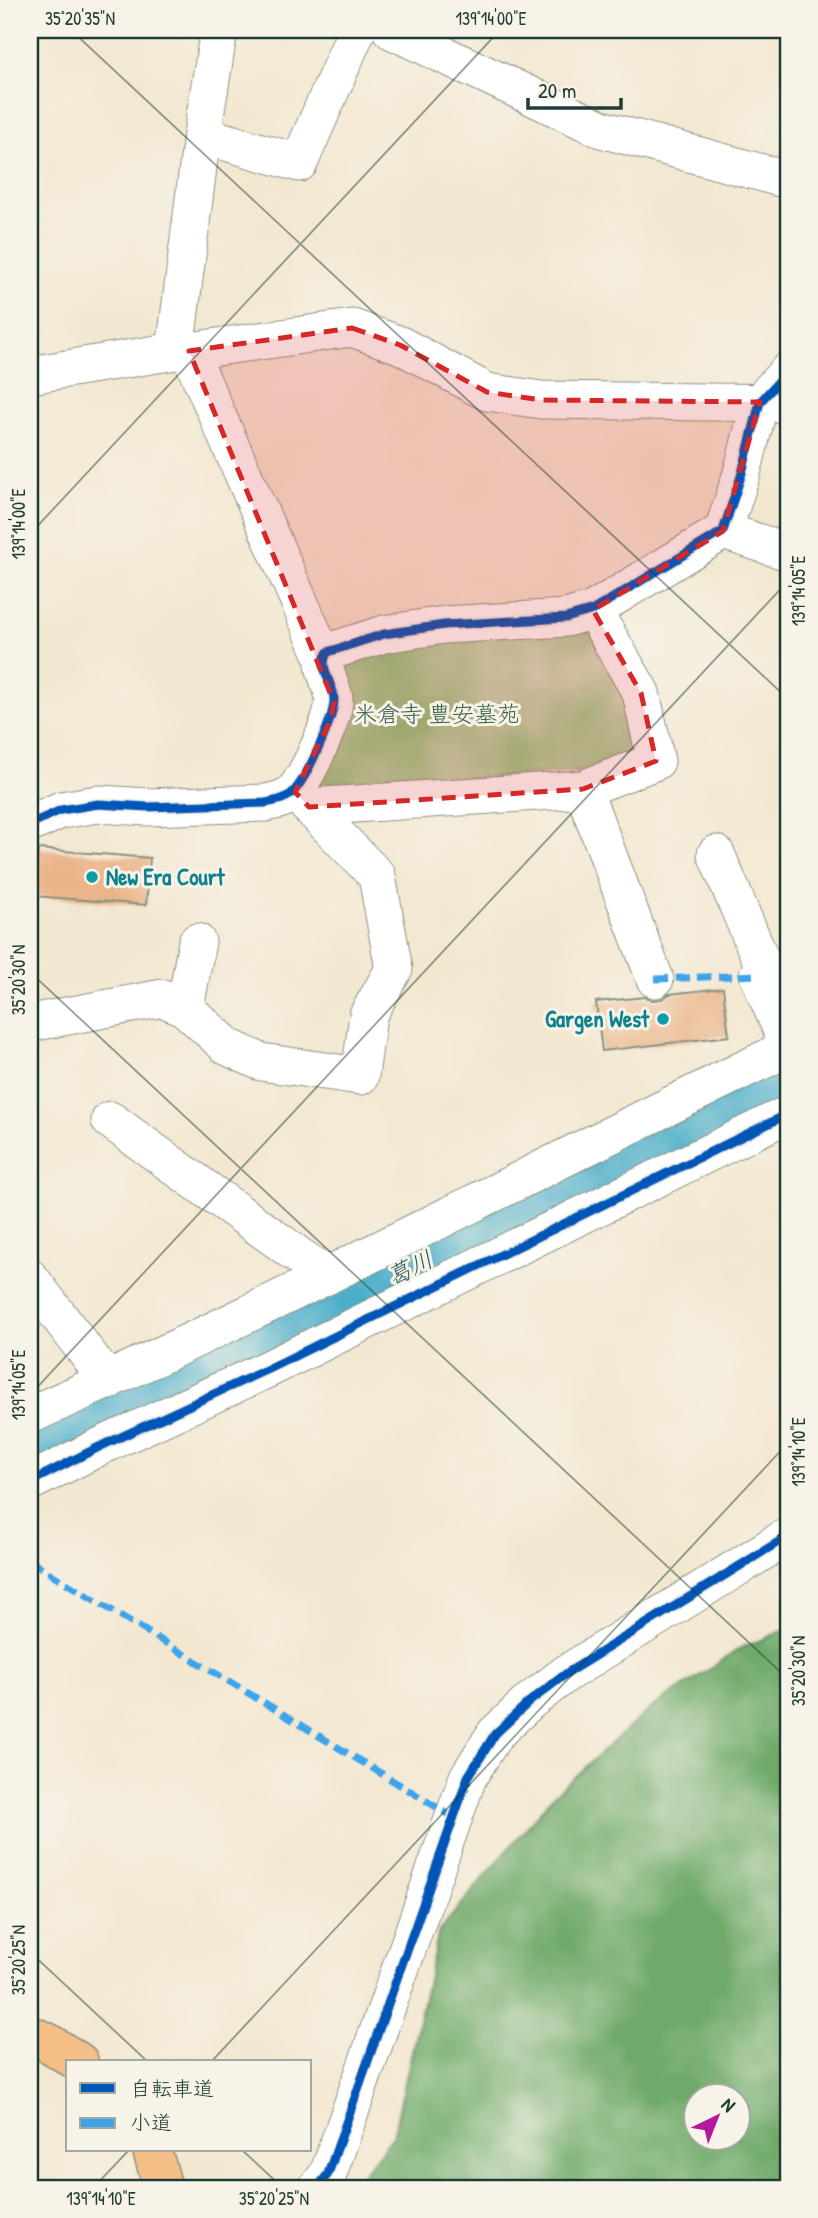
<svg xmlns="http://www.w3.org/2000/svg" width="818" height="2218" font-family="'Patrick Hand','Klee One',sans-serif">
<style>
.green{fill:#8bc57a;stroke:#558157;stroke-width:2}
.forest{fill:#70aa6a;stroke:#48744f;stroke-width:2;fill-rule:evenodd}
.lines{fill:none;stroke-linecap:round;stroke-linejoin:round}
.river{stroke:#4baeca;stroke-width:56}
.building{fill:#eab488}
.minor-casing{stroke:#899282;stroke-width:39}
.major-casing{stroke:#899282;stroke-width:41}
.minor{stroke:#fff;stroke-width:37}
.major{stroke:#f6be87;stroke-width:38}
.quiet{stroke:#3da4eb;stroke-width:7;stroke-dasharray:14 7;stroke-linecap:butt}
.cycleway-casing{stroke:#f7f3e8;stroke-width:13}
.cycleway{stroke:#0057b8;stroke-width:9}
.marked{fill:#d62828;fill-opacity:0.2;stroke:#d62828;stroke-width:5;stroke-dasharray:14 9;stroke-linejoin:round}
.ticks{fill:none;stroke:#1f3d34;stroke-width:2;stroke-opacity:0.45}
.culture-dot{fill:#0f9aa8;stroke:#f7f3e8;stroke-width:2.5}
.labels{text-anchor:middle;stroke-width:6;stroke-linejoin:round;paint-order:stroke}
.park-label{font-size:23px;fill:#3a5f46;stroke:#f7f3e8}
.culture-label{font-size:23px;font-weight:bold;fill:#0d838f;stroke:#f7f3e8;text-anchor:start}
.water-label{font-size:24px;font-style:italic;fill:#2a595a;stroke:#f7f3e8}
.neatline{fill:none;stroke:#1f3d34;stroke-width:2.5}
.ticks-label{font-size:18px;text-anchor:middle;fill:#1f3d34}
</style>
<rect width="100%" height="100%" fill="#f7f3e8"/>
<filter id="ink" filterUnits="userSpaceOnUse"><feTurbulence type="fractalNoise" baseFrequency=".0143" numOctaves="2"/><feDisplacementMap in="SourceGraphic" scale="14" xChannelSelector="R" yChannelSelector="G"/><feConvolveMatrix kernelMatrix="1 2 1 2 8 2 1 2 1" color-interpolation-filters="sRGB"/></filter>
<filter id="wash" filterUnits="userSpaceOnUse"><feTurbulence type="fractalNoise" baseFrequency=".00686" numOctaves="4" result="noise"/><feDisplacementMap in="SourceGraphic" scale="28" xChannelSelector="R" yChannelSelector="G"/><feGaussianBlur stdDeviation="1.57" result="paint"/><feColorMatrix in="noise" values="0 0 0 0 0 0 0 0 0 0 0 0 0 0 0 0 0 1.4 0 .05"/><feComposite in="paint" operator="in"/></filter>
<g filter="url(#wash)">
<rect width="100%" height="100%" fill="#f3e7d0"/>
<polygon class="green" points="579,628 599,636 643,748 578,772 320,789 315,778 345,661 438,639"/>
<path class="forest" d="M788 1629V2188H352L393 2136 439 1931 554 1795 651 1708 741 1648ZM696 2096H738V2138H696Z"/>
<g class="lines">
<polyline class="river" points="30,1448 193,1379 402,1272 788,1084"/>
</g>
<g id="blocks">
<g class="building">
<polygon points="38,849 150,858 146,905 34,896"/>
<polygon points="723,988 729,1036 602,1051 596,1002 645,997 652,1000 662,999 669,994"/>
</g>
</g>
</g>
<g filter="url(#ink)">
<use href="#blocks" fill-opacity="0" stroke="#899282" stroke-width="2"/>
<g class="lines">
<defs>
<g id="minor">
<polyline points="391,30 601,129 788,180"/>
<polyline points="202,135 299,163 357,30"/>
<polyline points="175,351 202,135 219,30"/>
<polyline points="189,351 324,658"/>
<polyline points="30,375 175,351 189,351 352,328 400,345 487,392 541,400 783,403"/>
<polyline points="723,531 788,552"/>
<polyline points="583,789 655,979"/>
<polyline points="309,807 583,789 656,761 641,693 593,610"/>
<path d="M30 824 61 810 98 804 148 807 265 803C276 801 288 799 295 790 307 776 335 717 334 699 333 683 317 666 328 652L384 634 444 625 566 618 593 610 723 531 742 473 760 402 788 371"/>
<polyline points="716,854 766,972 758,975 788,1045"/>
<polyline points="185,1008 197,942"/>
<polyline points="30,1023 163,998 185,1008 228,1047 261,1062 360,1076 368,1015 394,969 377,876 295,792"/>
<polyline points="110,1120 327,1276"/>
<polyline points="30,1278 108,1381"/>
<path d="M30 1415C287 1301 535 1170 788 1048"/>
<polyline points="30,1482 99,1447 268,1369 788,1114"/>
<polyline points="317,2188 328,2174 468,1777 495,1734 529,1702 567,1673 788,1536"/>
</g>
<g id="major">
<polyline points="30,2035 47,2042 79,2062"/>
<polyline points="152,2150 163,2188"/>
</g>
</defs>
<use href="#minor" class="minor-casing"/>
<use href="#major" class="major-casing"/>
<use href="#minor" class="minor"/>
<use href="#major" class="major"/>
<g class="quiet">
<polyline points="655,979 758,975"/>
<polyline points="30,1561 453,1817"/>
</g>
<defs>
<g id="cycleway">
<path d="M30 824 61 810 98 804 148 807 265 803C276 801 288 799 295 790 307 776 335 717 334 699 333 683 317 666 328 652L384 634 444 625 566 618 593 610 723 531 742 473 760 402 788 371"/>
<polyline points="30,1482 99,1447 268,1369 788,1114"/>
<polyline points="317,2188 328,2174 468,1777 495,1734 529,1702 567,1673 788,1536"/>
</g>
</defs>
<use href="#cycleway" class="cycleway-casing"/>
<use href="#cycleway" class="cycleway"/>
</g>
</g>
<path class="marked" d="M352 328 400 345 487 392 541 400 760 402 723 531 593 610 641 693 656 761 583 789 309 807 295 792 330 721 334 702 189 351Z"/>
<path class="ticks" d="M71 30 788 699M30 534 500 30M30 972 788 1679M30 1395 788 581M30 1952 148 2062M211 2062 788 1443M242 2150 283 2188M93 2188 129 2150"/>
<g class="culture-dot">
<circle cx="92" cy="877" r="7"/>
<circle cx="663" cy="1019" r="7"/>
</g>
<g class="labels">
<g class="park-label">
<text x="437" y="722">米倉寺 豊安墓苑</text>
</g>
<g class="culture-label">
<text x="106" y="885">New Era Court</text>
<text x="649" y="1027" text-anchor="end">Gargen West</text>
</g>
<g class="water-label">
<text transform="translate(410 1268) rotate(-26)" y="8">葛川</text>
</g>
</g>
<rect width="818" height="2218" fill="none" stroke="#f7f3e8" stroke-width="77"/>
<rect x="66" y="2060" width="245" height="91" fill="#f7f3e8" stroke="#a1aaa0" stroke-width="2"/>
<rect x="80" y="2083" width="35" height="10" fill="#0057b8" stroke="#a1aaa0" stroke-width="2"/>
<text x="130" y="2096" font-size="21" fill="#1f3d34">自転車道</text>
<rect x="80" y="2118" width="35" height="10" fill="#3da4eb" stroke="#a1aaa0" stroke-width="2"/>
<text x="130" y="2130" font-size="21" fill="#1f3d34">小道</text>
<g transform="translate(717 2117) rotate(43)"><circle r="33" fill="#f7f3e8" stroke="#a1aaa0" stroke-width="2"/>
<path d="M0-5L12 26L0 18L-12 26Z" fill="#b5179e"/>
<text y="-10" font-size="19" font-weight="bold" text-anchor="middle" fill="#1f3d34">N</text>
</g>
<path d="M528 98v10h93v-10" fill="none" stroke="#1f3d34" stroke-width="3.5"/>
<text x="538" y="98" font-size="21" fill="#1f3d34" stroke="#f7f3e8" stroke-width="5" paint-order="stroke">20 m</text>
<rect x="38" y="38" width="742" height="2142" class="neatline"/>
<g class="ticks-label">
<text x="80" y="25">35°20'35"N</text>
<text x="491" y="25">139°14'00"E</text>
<text transform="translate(19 524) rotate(-90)" y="6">139°14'00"E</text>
<text transform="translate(799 591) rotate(-90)" y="6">139°14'05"E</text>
<text transform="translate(19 980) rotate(-90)" y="6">35°20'30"N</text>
<text transform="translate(19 1385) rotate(-90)" y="6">139°14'05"E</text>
<text transform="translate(799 1452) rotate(-90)" y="6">139°14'10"E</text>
<text transform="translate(799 1671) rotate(-90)" y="6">35°20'30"N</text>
<text transform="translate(19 1960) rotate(-90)" y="6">35°20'25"N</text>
<text x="101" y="2205">139°14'10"E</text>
<text x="274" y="2205">35°20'25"N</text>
</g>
</svg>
